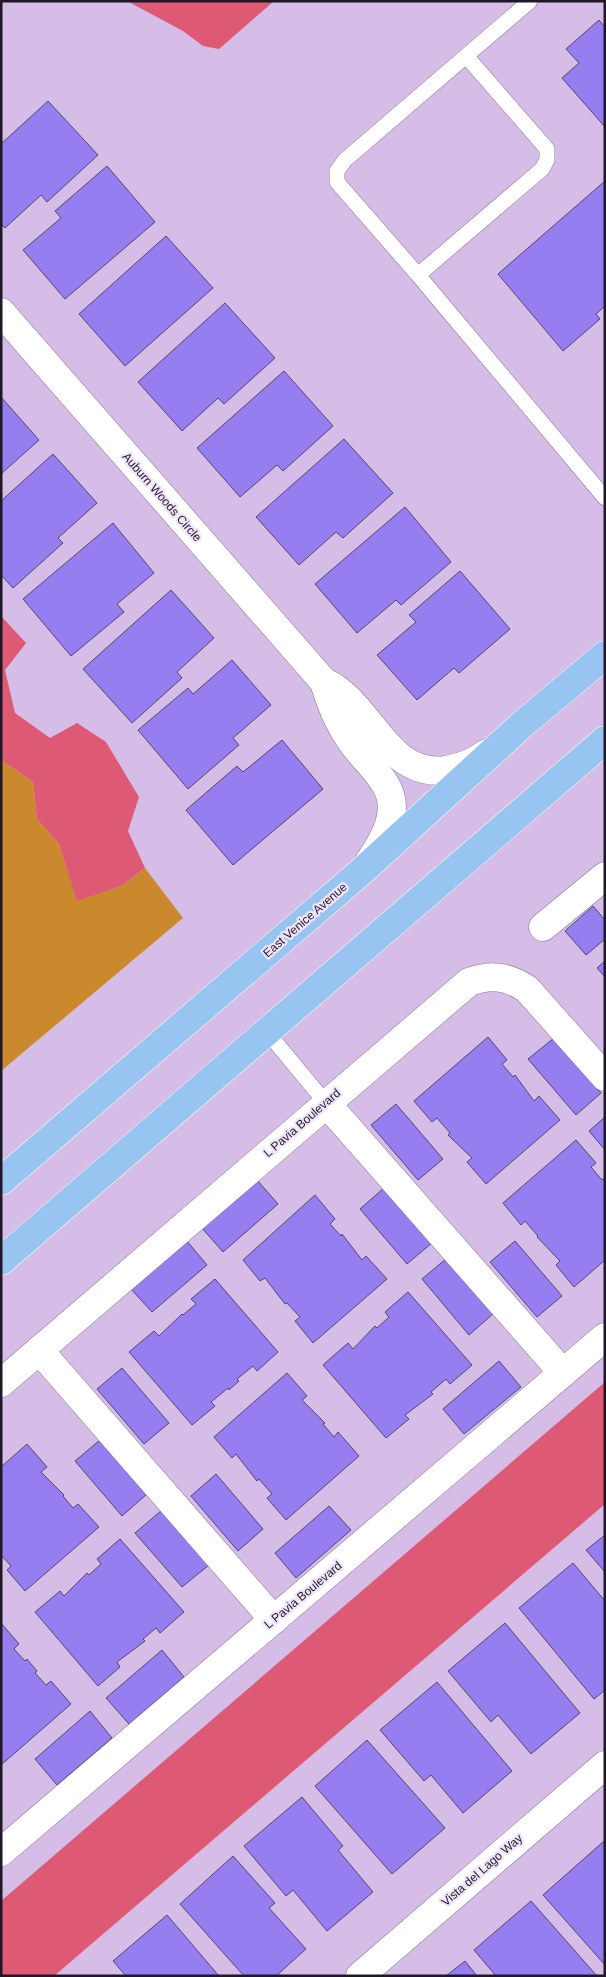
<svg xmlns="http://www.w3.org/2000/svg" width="606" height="1977" font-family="Arial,sans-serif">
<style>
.green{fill:#cb892e}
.water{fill:#dd5974}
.building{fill:#967ef1;stroke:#4f496f}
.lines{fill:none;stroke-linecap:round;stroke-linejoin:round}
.service-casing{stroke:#8b759b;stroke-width:16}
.minor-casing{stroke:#8b759b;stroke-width:29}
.primary-casing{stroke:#fff;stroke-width:29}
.service{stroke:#fff;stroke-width:15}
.minor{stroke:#fff;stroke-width:28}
.primary{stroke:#97c4f1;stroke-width:28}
.labels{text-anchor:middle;stroke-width:4.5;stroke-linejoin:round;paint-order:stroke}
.street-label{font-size:12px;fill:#211827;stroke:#f0e4f9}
</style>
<rect width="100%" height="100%" fill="#d5bde7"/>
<polygon class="green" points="1,760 33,782 37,819 59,844 77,900 121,886 145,868 183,918 1,1071"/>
<g class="water">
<polygon points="127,1 274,1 219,49 203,46 183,31"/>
<polygon points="1,616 26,643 5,670 15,713 50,738 77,723 106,742 139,797 128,831 145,868 121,886 77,901 59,844 37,819 33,782 1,760"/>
<polygon points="605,1382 605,1504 54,1976 1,1976 1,1901"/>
</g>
<g class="building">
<polygon points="599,20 605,27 605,127 562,78 579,63 566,49"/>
<polygon points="48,101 98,155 47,202 41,195 5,228 1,224 1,144"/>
<polygon points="107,166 155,222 65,299 23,250 61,218 55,211"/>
<polygon points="605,181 605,306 596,314 600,319 563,351 498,274"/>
<polygon points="166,236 213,288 125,366 79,314"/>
<polygon points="225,303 275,358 224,404 218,398 182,431 138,382"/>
<polygon points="284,371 333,426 283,471 277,465 240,497 197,448"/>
<polygon points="1,397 39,440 1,474"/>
<polygon points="344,439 393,493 343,538 336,532 299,565 256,517"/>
<polygon points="53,454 97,503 58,538 63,543 13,588 1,575 1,501"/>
<polygon points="405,507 451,562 401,605 396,600 357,633 315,584"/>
<polygon points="113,523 154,573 117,604 124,612 71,656 23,599"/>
<polygon points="460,571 510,629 459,673 454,668 417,700 377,655 416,622 409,615"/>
<polygon points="171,590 214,638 177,672 182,678 132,723 83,669"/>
<polygon points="232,660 271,705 233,738 239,745 188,789 138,730 188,688 193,694"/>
<polygon points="282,740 323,789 233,865 186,810 237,766 243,772"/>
<polygon points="593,906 605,920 605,939 586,955 565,931"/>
<polygon points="605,961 605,977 597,968"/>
<polygon points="488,1037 507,1060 502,1064 513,1077 515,1075 534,1101 539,1096 560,1120 486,1184 467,1162 472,1158 448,1135 450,1133 437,1118 432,1122 414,1101"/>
<polygon points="554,1038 601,1093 576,1115 528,1059"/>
<polygon points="396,1104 443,1159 418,1180 371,1125"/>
<polygon points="605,1117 605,1150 589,1131"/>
<polygon points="576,1140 596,1163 591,1167 601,1179 605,1180 605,1260 574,1287 556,1265 560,1261 537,1237 538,1236 525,1221 521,1225 503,1203"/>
<polygon points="257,1180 278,1204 223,1252 201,1227"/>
<polygon points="385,1187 433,1242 407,1264 360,1209"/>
<polygon points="315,1195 335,1219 330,1224 341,1236 342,1234 362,1260 366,1256 387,1279 313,1343 295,1321 300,1317 287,1303 285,1304 265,1278 260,1281 243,1260"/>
<polygon points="186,1240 207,1265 152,1312 130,1288"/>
<polygon points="515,1241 562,1296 537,1317 490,1262"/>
<polygon points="447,1258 494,1313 469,1335 422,1279"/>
<polygon points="215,1279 278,1352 257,1371 253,1366 237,1379 239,1381 229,1390 228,1388 211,1402 215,1406 192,1425 129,1352 154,1331 159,1336 182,1314 183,1315 196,1304 191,1299"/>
<polygon points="408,1292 472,1365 450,1384 446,1379 431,1392 433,1394 405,1415 409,1419 386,1438 323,1365 348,1343 353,1349 375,1326 377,1328 389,1317 385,1312"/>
<polygon points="499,1361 521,1387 464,1434 443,1409"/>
<polygon points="122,1368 169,1423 144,1444 97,1389"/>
<polygon points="287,1373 307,1396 302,1400 325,1423 323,1424 334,1437 338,1432 359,1456 286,1520 267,1498 272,1494 259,1479 257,1481 236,1454 232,1458 214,1437"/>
<polygon points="100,1440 147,1494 122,1516 75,1461"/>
<polygon points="27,1444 47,1467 41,1472 64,1495 63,1496 73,1508 78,1504 99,1527 25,1591 7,1570 11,1566 1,1555 1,1467"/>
<polygon points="216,1474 263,1529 238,1551 191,1496"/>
<polygon points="329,1506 351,1530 296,1578 275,1553"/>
<polygon points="162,1510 209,1565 182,1587 135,1533"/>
<polygon points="605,1535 605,1572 586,1550"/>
<polygon points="120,1539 184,1612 160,1633 156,1628 143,1639 145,1641 117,1662 120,1667 98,1686 35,1612 60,1591 64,1596 87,1573 89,1575 101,1564 97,1559"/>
<polygon points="573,1563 605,1601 605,1690 594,1699 519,1608"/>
<polygon points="1,1623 19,1644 14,1649 25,1661 27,1659 37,1671 35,1673 46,1685 51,1681 71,1704 1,1765"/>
<polygon points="505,1623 580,1713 531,1754 498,1715 491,1722 448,1671"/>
<polygon points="162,1650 184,1677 129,1724 106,1698"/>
<polygon points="437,1682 512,1771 463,1813 431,1775 424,1781 380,1730"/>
<polygon points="90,1711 112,1738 57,1785 35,1759"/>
<polygon points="367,1740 445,1828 392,1874 315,1786"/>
<polygon points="302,1797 343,1846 338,1850 373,1892 327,1931 293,1890 286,1896 244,1846"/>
<polygon points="604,1841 605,1841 605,1965 543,1895"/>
<polygon points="233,1856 275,1903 269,1908 306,1949 276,1976 244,1976 180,1904"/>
<polygon points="531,1901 597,1976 496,1976 474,1950"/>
<polygon points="167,1915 219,1976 126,1976 113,1961"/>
<polygon points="465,1961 477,1976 446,1976"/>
</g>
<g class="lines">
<defs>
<g id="service">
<polyline points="467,57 547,149 547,160 542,169 418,275 337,182 337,171 345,160 530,1"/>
<polyline points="418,275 605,498"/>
<polyline points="267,1032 326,1103"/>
</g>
<g id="minor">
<path d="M1 312 324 682C330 702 337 721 349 738 359 754 375 767 385 784 402 810 384 840 369 862"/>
<path d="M324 682C370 701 386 778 445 770 462 767 473 763 487 753"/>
<polyline points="543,927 605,876"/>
<polyline points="326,1103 563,1373"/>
<polyline points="39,1350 274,1620"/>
<path d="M1 1383 469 982C491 974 507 976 527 989L605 1077"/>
<polyline points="1,1852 605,1337"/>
<polyline points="360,1976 605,1765"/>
</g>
<g id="primary">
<polyline points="1,1181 362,871 525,722 605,655"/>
<polyline points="1,1261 605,740"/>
</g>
</defs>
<use href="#service" class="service-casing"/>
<use href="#minor" class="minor-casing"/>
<use href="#primary" class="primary-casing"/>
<use href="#service" class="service"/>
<use href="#minor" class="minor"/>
<use href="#primary" class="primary"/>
</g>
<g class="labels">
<g class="street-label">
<text transform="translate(162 497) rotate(49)" y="4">Auburn Woods Circle</text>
<text transform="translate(305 920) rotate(-41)" y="4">East Venice Avenue</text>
<text transform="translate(302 1123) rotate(-41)" y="4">L Pavia Boulevard</text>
<text transform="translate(303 1595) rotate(-40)" y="4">L Pavia Boulevard</text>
<text transform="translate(482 1870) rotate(-41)" y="4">Vista del Lago Way</text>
</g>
</g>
<rect width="606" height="1977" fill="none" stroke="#211827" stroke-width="5"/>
</svg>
